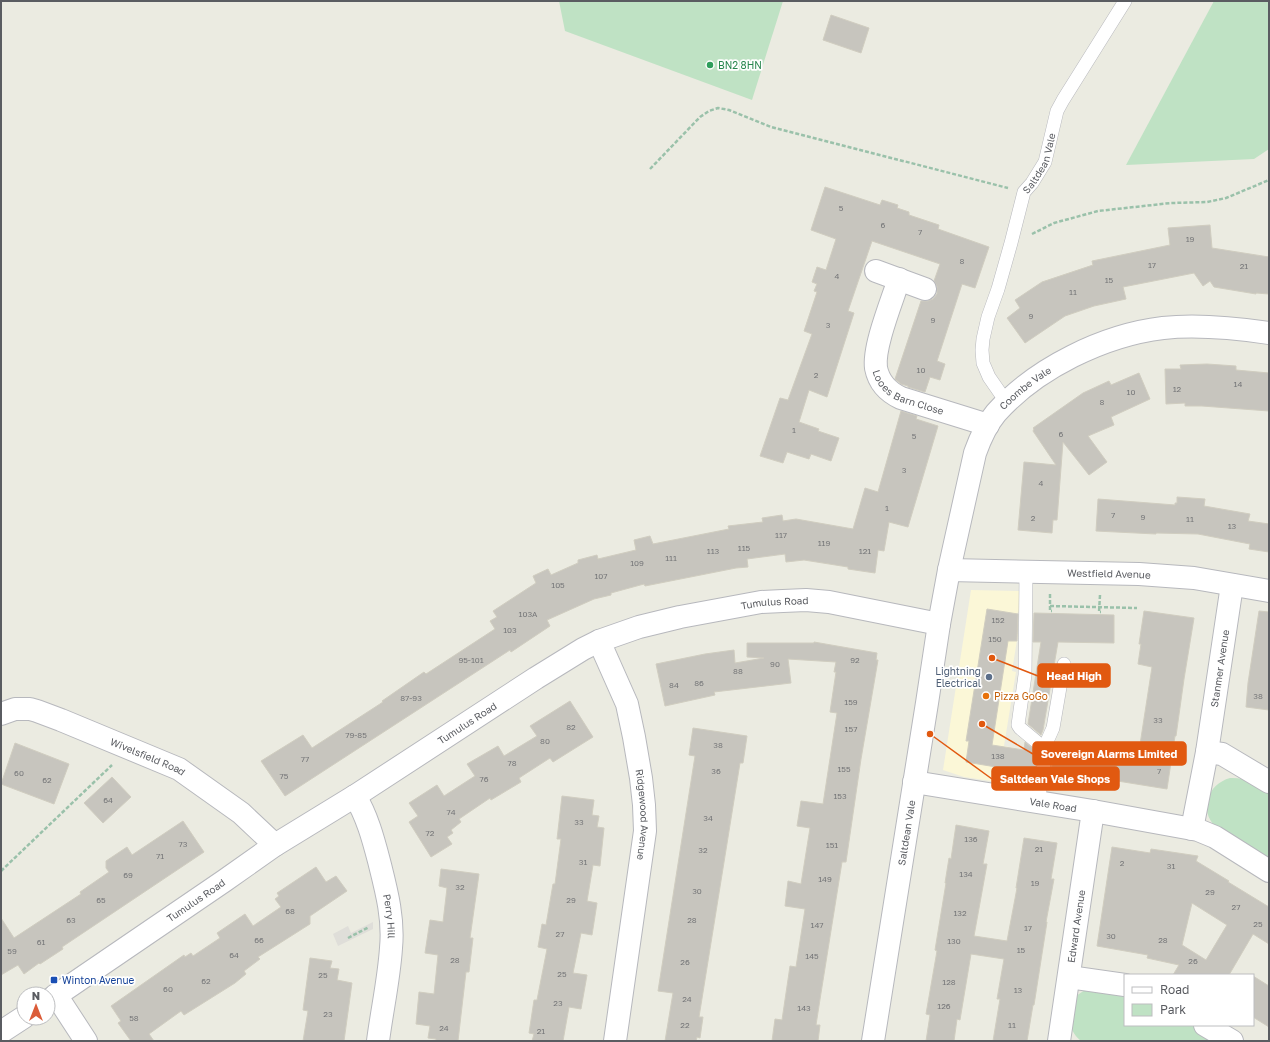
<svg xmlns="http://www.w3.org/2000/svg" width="1270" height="1042" font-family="'Golos Text',sans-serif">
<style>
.commercial{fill:#fbf7d7}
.industrial{fill:#dfded9}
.green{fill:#bfe2c4}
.building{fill:#c7c5be;stroke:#d0cdc0;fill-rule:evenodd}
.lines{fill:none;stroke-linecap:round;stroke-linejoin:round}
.lane-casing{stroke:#b7b8bd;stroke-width:14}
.street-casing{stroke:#b7b8bd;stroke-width:24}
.path{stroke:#9ac1aa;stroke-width:2.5;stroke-dasharray:4 2;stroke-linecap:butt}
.lane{stroke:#fff;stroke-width:13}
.street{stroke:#fff;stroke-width:22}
.leisure-dot{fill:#2e9e5b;stroke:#fff;stroke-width:1.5}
.service-dot{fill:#5c6f8a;stroke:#fff;stroke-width:1.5}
.food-dot{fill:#e8710a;stroke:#fff;stroke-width:1.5}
.transit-dot{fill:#1a4fb4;stroke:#fff;stroke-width:1.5}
.labels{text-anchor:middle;stroke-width:3.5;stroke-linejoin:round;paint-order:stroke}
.number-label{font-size:8px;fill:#757678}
.leisure-label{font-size:10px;fill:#27864d;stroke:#fff;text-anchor:start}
.street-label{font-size:10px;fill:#5a5c61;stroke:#fff}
.service-label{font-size:10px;fill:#4e5e75;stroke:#fff;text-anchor:end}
.food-label{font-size:10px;fill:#c56008;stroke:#fff;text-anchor:start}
.transit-label{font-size:10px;fill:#164399;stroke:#fff;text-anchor:start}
.leader{fill:none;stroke:#e15910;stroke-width:1.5}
.callout-dot{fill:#e15910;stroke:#fff;stroke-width:1.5}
.callout{fill:#e15910;stroke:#e15910;stroke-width:1.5}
.callout-label{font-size:11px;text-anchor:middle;font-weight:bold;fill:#fff}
</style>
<rect width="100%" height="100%" fill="#ebebe1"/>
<polygon class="commercial" points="971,590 1019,591 1020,612 1017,613 1014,633 1018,634 1012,671 1016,672 1004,746 1039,753 1032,787 964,777 943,770"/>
<polygon class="industrial" points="373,922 373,929 338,946 333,934 348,926 351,933"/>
<g class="green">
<polygon points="559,1 783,1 752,100 565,31"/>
<polygon points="1214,1 1269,1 1269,149 1254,159 1126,165"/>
<path d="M1230 778C1246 777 1256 785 1269 793V860L1216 827C1198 810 1208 784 1230 778Z"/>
<path d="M1087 989 1125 992V1025H1191L1218 1041H1081C1068 1031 1067 1014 1074 1000 1076 995 1082 992 1087 989Z"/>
</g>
<g class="building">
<polygon points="831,15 869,28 861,53 823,40"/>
<polygon points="825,187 880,205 882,200 898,205 897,208 909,212 909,215 939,225 938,229 989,247 975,288 962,284 937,361 945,364 940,380 930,377 925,392 908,387 908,386 901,384 895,379 921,301 928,301 933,299 937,294 937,286 934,281 940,264 872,241 848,311 854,313 827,397 809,390 799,422 819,429 818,431 839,438 831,461 811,454 809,459 787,452 783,463 760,456 780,398 788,400 812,334 804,331 817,292 814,291 817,284 812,282 817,267 826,270 836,239 811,230"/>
<polygon points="1210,225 1212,248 1269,257 1269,294 1256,293 1256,294 1214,287 1210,281 1203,286 1194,273 1123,287 1126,299 1094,306 1065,316 1025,343 1007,318 1020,308 1015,300 1042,282 1093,265 1092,261 1170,245 1168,228"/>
<polygon points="1207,364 1236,366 1236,370 1269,373 1269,411 1202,406 1185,406 1185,403 1166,404 1165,369 1181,369 1180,365"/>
<polygon points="1139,373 1150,399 1111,417 1114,425 1088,436 1107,462 1089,475 1063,442 1057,520 1053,520 1052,533 1018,530 1024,462 1056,465 1033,431 1034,429 1033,428 1083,393 1109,381 1111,385"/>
<polygon points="901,411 917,416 916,419 938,426 908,527 889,522 884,551 878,550 875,573 848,569 848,567 804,560 786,562 785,554 747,559 748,567 736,568 645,586 644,584 611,593 611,595 594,599 547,620 550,626 511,652 510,650 285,796 261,761 303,735 312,748 383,702 382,701 424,672 426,674 495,629 490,621 497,617 493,611 536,583 533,576 548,569 551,575 578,563 578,560 597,555 598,559 636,550 634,540 650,536 653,544 729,529 728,526 763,522 762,518 782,515 783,521 796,519 853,529 865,488 878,492"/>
<polygon points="1177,497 1205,499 1204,506 1250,514 1248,521 1269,524 1269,552 1249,549 1250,544 1198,534 1156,533 1156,534 1096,531 1098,499 1175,505 1175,503 1177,503"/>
<polygon points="987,609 1018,614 1017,641 1008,641 992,745 1024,750 1025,742 1038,753 1035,771 1027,770 1026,772 966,762 969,741 966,741"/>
<polygon points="1144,611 1194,618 1184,679 1176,736 1175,736 1167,789 1099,778 1098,781 1051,774 1054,752 1053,747 1086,752 1087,744 1139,751 1152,667 1138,664 1141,644 1139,644"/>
<polygon points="1259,611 1269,612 1269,710 1246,707 1248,683"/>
<polygon points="1034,613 1114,615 1114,643 1058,642 1043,730 1041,735 1028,724 1041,642 1033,642"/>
<polygon points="814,642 877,653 876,660 878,660 861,759 846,862 842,862 821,993 816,1025 820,1025 818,1041 772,1041 775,1019 782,1020 790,966 796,967 805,909 785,906 788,881 801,884 810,828 797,826 801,801 823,804 837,713 830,712 836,672 834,672 836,662 788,659 791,683 714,692 715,695 665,706 656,664 705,654 734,650 735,663 764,658 747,657 747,643 814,643"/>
<polygon points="570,701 593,737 553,762 550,758 519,778 521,782 491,800 490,798 459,819 461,822 451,830 453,833 447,837 452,844 431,857 409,822 418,816 409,803 437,785 444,796 475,776 467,764 498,746 504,756 537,736 530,726"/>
<polygon points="693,728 747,736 743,763 740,763 699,1017 703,1017 700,1038 697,1037 696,1041 665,1041 673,993 658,991 695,756 689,755"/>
<polygon points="15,743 69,764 54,804 1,784"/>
<polygon points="112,777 131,797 103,823 84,803"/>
<polygon points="562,796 594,800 592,815 599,816 597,827 604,828 600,866 593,865 587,901 597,903 592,935 581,933 573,973 587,975 581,1009 569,1007 563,1041 532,1041 534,1034 529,1033 534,1000 537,1000 547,949 538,947 542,924 546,925 553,884 555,884 561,839 557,839"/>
<polygon points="183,821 204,852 62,947 63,949 40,964 39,963 24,974 18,965 1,975 1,918 14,938 81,894 80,892 109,872 106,868 106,861 127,847 132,855"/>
<polygon points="956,825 989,831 983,864 987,864 974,936 1007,941 1017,888 1016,888 1024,838 1057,843 1051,879 1054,879 1046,922 1047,922 1034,1005 1033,1005 1027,1041 993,1041 1000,999 997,999 1004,959 971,954 960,1020 957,1019 954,1041 926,1041 930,1015 926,1014 937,951 935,950 946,883 945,883 949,858 951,859"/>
<path d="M1112 847 1150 853 1151 849 1198 856 1196 861 1229 881 1228 882 1269 907V944L1253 934 1229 975H1173L1179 965 1147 958 1148 955 1097 946ZM1192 903 1227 925 1206 960 1182 945Z"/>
<polygon points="316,867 326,882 336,876 347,891 310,916 310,924 258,957 260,959 244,971 246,974 235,983 184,1015 181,1011 149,1034 154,1041 131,1041 118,1023 121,1021 111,1006 184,955 185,957 191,953 193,956 220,938 217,933 245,914 253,926 281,907 275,899 279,896 277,893"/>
<polygon points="441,869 479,874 470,938 473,938 469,972 466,972 458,1041 436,1041 436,1039 428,1038 430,1026 416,1024 419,992 434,994 438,955 425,953 430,920 443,922 447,888 439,886"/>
<polygon points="310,958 332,961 330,968 339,969 337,980 352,983 344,1041 303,1041 308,1011 303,1010"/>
<polygon points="1253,976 1269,986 1269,1027 1253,1017"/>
</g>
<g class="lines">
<defs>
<g id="lane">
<path id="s1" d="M1007 403 989 377 983 363 982 350 983 339 988 317 998 289 1011 243 1024 192 1032 183 1045 162 1057 111 1063 100 1125 1"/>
<polyline points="1026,572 1025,675 1018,725 1020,728 1044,748 1046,751 1038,803"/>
<polyline points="1044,748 1053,728 1064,664"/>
</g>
<g id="street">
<polyline points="876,271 925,289"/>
<path id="s2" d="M899 279C892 301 873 347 876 368 879 383 888 392 901 398L988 425"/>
<path id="s3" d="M949 570 1139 574 1194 578 1269 591"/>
<path id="s4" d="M599 641 627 704 634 737 641 778 644 805 645 831 615 1041"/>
<path id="s5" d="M1 714 15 709H30L37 711 61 720 179 769 241 813 275 845"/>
<polyline points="1207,752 1222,754 1269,782"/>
<path id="s6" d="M914 782 1093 811 1198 830 1215 837 1269 871"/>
<path id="s7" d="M355 796C367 816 373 838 379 861 386 889 394 918 391 948 389 979 382 1010 378 1041"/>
<path id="s8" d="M1192 829 1207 752 1232 585"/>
<polyline points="1069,977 1125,985"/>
<polyline points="56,995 86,1041"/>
<path id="s9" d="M48 1001 224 881 275 845 355 796 536 678 583 649 599 641 639 627 680 617 761 602 783 601 806 600 829 602 939 624"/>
<polyline points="1205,1025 1232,1041"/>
<polyline points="1,1032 24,1017"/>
<path id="s10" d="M873 1041 927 703 939 624 949 570 975 453C980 439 986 425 996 413 1036 368 1104 335 1163 328 1198 324 1235 328 1269 333"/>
<path id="s11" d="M1059 1041 1093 811"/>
</g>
</defs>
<use href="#lane" class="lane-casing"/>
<use href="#street" class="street-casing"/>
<g class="path">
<polyline points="650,169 700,117 709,111 718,108 729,110 771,127 1008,188"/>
<polyline points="1032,234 1054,223 1098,211 1171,203 1207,202 1226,198 1269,180"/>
<polyline points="1050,594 1050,611 1052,611"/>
<polyline points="1100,595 1099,612 1101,612"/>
<polyline points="1050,606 1137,608"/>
<polyline points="1,871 112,765"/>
<polyline points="348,938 369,927"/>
</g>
<use href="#lane" class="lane"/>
<use href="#street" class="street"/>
</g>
<circle class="leisure-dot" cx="710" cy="65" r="4"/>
<circle class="service-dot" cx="989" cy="677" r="4"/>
<circle class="food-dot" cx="986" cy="696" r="4"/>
<rect class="transit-dot" x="50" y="976" width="8" height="8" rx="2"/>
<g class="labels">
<g class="number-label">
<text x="841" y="211">5</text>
<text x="883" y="228">6</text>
<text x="920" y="235">7</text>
<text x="1190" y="242">19</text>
<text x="962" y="264">8</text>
<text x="1152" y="268">17</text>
<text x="1244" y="269">21</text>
<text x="837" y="279">4</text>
<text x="1109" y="283">15</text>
<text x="1073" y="295">11</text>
<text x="1031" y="319">9</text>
<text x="933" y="323">9</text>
<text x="828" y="328">3</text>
<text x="921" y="373">10</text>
<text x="816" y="378">2</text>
<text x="1238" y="387">14</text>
<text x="1177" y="392">12</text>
<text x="1131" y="395">10</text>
<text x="1102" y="405">8</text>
<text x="794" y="433">1</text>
<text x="1061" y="437">6</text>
<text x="914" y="439">5</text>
<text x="904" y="473">3</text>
<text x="1041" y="486">4</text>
<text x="887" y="511">1</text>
<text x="1113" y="518">7</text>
<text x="1143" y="520">9</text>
<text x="1033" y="521">2</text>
<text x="1190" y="522">11</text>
<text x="1232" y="529">13</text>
<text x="781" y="538">117</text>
<text x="824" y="546">119</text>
<text x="744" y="551">115</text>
<text x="713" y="554">113</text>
<text x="865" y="554">121</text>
<text x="671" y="561">111</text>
<text x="637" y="566">109</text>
<text x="601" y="579">107</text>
<text x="558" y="588">105</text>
<text x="528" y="617">103A</text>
<text x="998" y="623">152</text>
<text x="510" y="633">103</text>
<text x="995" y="642">150</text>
<text x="471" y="663">95-101</text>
<text x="855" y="663">92</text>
<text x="775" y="667">90</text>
<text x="738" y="674">88</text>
<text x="699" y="686">86</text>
<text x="674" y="688">84</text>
<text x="1258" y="699">38</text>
<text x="411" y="701">87-93</text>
<text x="851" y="705">159</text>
<text x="1158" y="723">33</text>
<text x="571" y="730">82</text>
<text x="851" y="732">157</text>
<text x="356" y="738">79-85</text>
<text x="545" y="744">80</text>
<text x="718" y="748">38</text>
<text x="998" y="759">138</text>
<text x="305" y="762">77</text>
<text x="512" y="766">78</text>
<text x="844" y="772">155</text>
<text x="716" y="774">36</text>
<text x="1159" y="774">7</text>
<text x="19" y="776">60</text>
<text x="284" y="779">75</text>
<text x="484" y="782">76</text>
<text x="47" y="783">62</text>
<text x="840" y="799">153</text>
<text x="108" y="803">64</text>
<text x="451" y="815">74</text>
<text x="708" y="821">34</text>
<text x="579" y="825">33</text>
<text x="430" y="836">72</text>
<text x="971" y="842">136</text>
<text x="183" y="847">73</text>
<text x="832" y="848">151</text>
<text x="1039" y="852">21</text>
<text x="703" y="853">32</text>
<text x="160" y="859">71</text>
<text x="583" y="865">31</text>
<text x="1122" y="866">2</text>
<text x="1171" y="869">31</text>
<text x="966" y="877">134</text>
<text x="128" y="878">69</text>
<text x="825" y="882">149</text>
<text x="1035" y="886">19</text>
<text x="460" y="890">32</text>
<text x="697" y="894">30</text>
<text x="1210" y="895">29</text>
<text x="101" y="903">65</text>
<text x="571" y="903">29</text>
<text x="1236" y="910">27</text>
<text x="290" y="914">68</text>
<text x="960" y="916">132</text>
<text x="71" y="923">63</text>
<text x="692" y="923">28</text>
<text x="1258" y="927">25</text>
<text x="817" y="928">147</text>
<text x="1028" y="931">17</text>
<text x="560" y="937">27</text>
<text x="1111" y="939">30</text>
<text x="259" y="943">66</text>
<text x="1163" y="943">28</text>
<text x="954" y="944">130</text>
<text x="41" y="945">61</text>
<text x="1021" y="953">15</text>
<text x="12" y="954">59</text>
<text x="234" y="958">64</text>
<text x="812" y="959">145</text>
<text x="455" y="963">28</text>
<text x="1193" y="964">26</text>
<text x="685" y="965">26</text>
<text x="562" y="977">25</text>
<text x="323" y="978">25</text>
<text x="206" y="984">62</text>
<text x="949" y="985">128</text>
<text x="168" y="992">60</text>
<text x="1018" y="993">13</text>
<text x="687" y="1002">24</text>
<text x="558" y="1006">23</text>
<text x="944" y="1009">126</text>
<text x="804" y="1011">143</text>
<text x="328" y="1017">23</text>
<text x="134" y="1021">58</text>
<text x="685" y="1028">22</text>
<text x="1012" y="1028">11</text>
<text x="444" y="1031">24</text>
<text x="541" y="1034">21</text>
</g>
<g class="leisure-label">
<text x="718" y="69">BN2 8HN</text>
</g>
<g class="street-label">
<text dy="4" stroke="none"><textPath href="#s1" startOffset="257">Saltdean Vale</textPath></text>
<text dy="4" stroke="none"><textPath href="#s2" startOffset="136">Looes Barn Close</textPath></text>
<text dy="4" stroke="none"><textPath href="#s10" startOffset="681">Coombe Vale</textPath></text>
<text dy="4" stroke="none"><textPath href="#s3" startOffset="160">Westfield Avenue</textPath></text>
<text dy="4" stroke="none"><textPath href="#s9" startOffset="839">Tumulus Road</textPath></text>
<text dy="4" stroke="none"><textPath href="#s8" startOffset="163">Stanmer Avenue</textPath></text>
<text dy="4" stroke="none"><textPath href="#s9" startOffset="503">Tumulus Road</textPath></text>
<text dy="4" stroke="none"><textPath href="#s5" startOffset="157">Wivelsfield Road</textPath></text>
<text dy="4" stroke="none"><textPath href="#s6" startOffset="141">Vale Road</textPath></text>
<text dy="4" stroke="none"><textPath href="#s4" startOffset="181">Ridgewood Avenue</textPath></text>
<text dy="4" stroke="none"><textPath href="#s10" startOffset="211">Saltdean Vale</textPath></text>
<text dy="4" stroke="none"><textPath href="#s9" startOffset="179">Tumulus Road</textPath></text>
<text dy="4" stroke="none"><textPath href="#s7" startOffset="126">Perry Hill</textPath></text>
<text dy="4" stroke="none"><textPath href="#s11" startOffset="116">Edward Avenue</textPath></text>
</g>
<g class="service-label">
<text x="981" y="675">Lightning<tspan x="981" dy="12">Electrical</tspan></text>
</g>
<g class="food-label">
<text x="994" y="700">Pizza GoGo</text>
</g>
<g class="transit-label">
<text x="62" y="984">Winton Avenue</text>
</g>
</g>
<path class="leader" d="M992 658L1038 676M982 724L1033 754M930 734L992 779"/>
<g class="callout-dot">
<circle cx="992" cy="658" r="4"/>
<circle cx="982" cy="724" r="4"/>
<circle cx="930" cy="734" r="4"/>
</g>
<g class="callout">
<rect x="1038" y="664" width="72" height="23" rx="4"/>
<rect x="1033" y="742" width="153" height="23" rx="4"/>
<rect x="992" y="767" width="127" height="23" rx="4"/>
</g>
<g class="callout-label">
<text x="1074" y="680">Head High</text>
<text x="1109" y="758">Sovereign Alarms Limited</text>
<text x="1055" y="783">Saltdean Vale Shops</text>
</g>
<rect width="1270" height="1042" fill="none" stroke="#5a5c61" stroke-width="4"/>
<rect x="1124" y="974" width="130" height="52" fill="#ffffff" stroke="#bdbec0"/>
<rect x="1132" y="987" width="20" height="6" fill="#ffffff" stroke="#bdbec0"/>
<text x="1160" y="994" font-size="12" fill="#5a5c61">Road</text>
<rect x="1132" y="1004" width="20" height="12" fill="#bfe2c4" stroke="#bdbec0"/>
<text x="1160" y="1014" font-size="12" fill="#5a5c61">Park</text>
<g transform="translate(36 1006)"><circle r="19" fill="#ffffff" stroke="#bdbec0"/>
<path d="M0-3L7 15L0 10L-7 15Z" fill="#db5c38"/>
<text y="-6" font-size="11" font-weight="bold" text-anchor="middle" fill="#5a5c61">N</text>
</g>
</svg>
